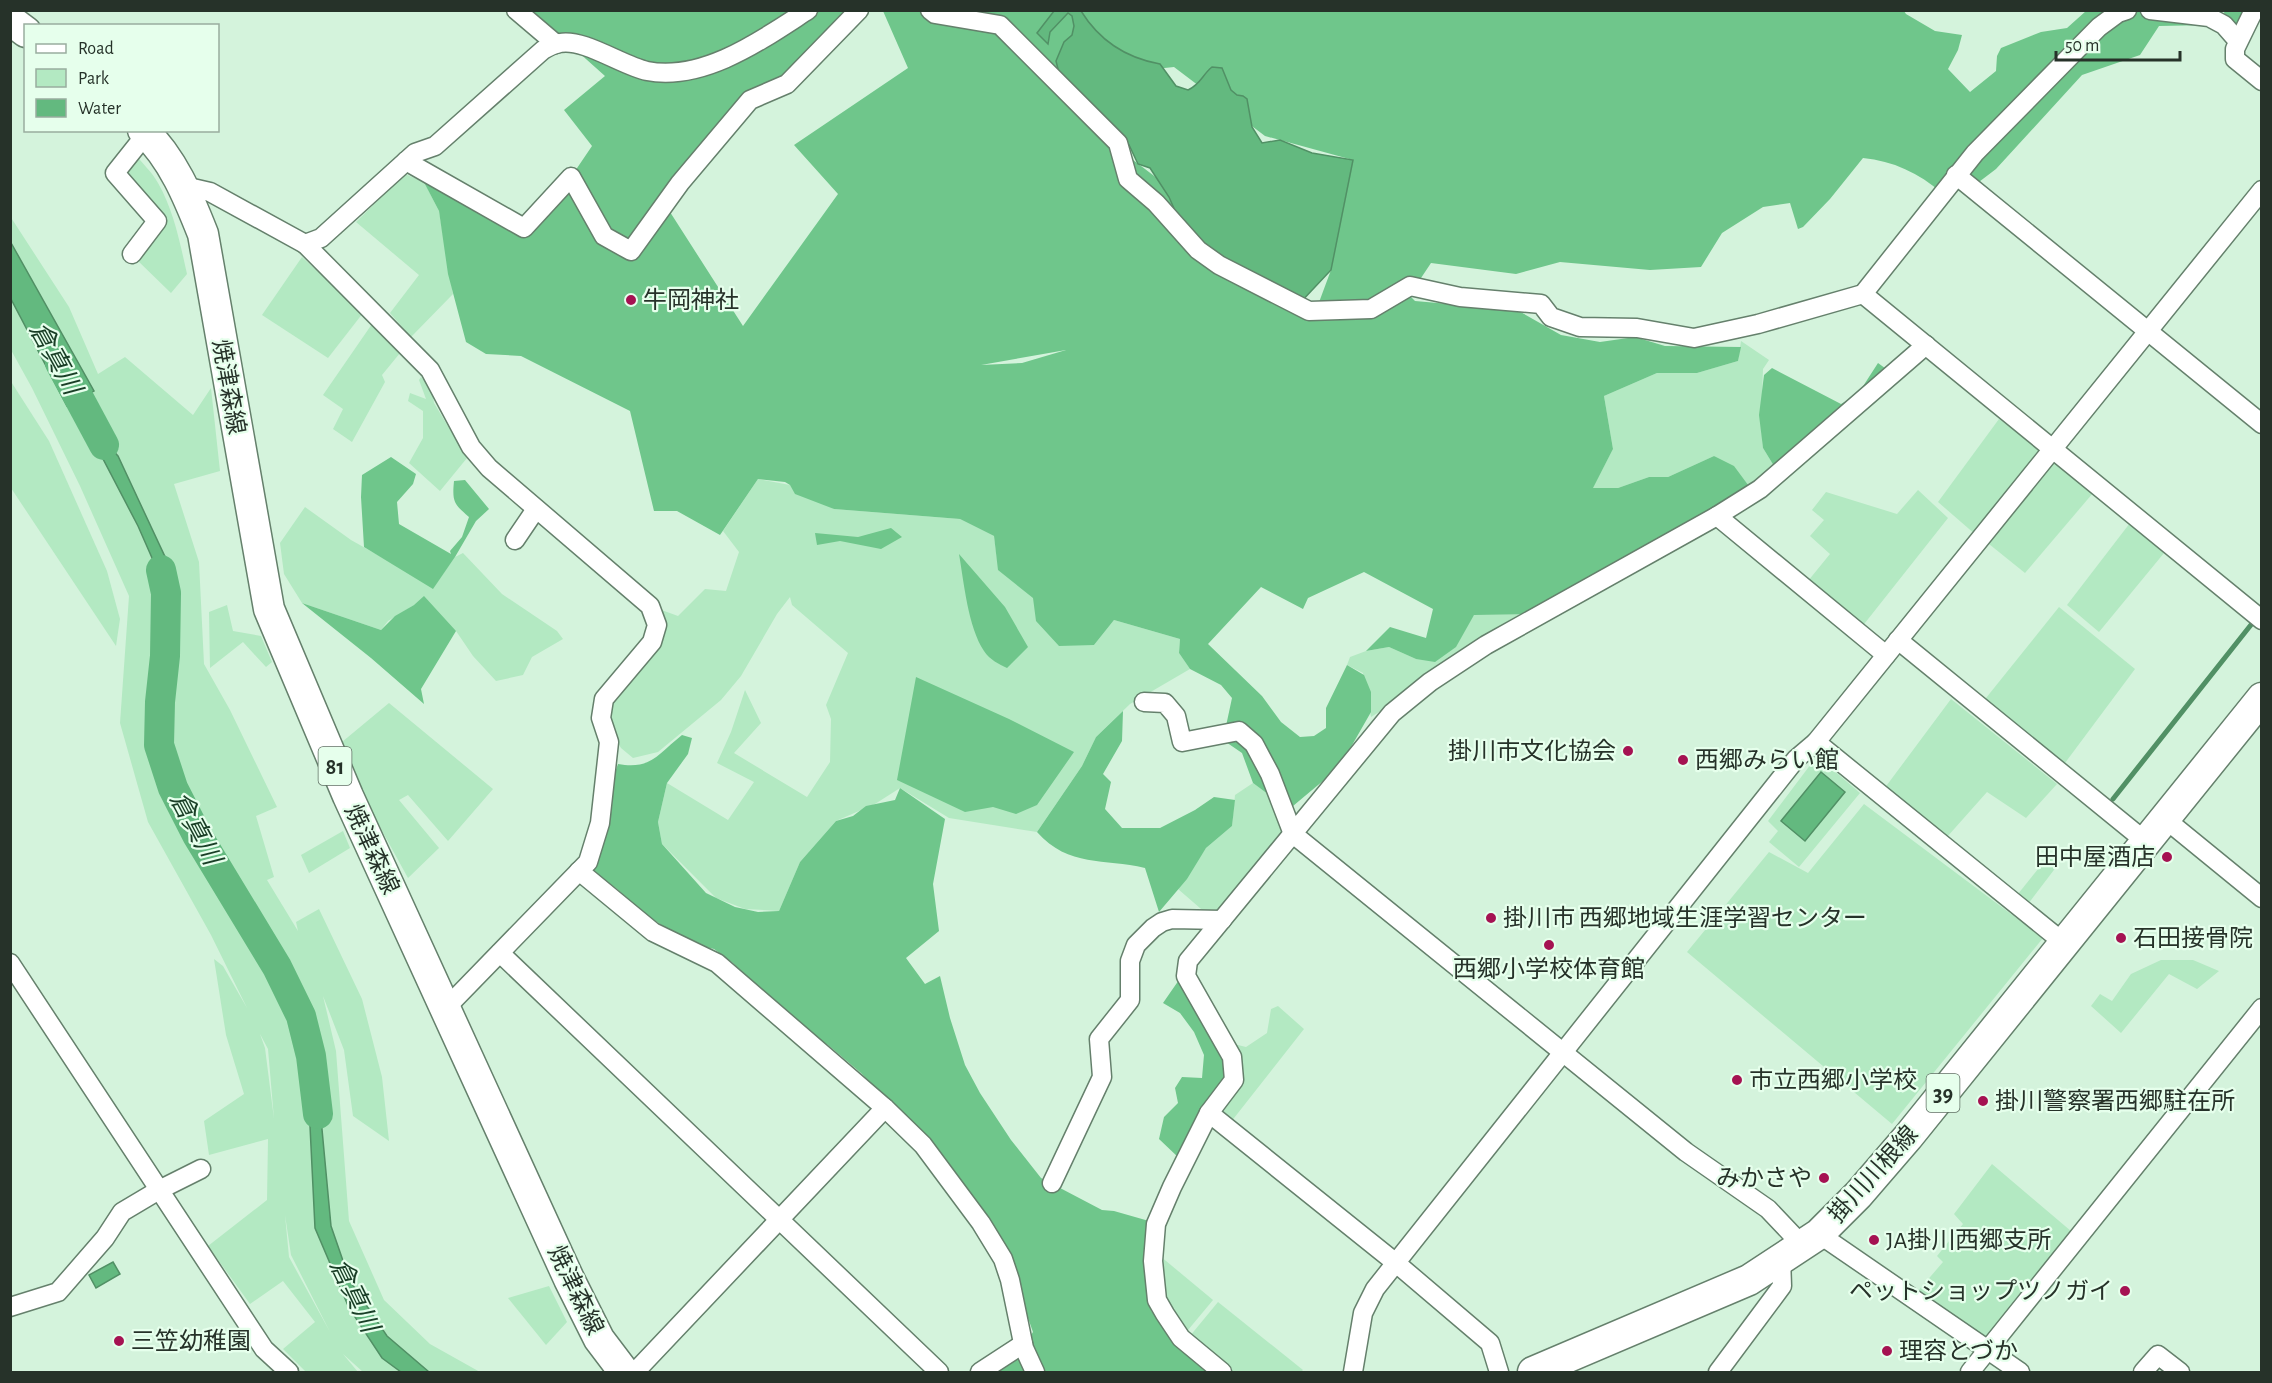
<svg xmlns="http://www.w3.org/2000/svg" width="2272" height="1383" font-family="'Alegreya Sans','Noto Sans JP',sans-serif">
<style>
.green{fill:#b3e9c2;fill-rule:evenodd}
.forest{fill:#6fc68b;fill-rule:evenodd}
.water{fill:#63b97f;stroke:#519065;stroke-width:1.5}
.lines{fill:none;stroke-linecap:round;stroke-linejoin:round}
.stream{stroke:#519065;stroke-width:5}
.river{stroke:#63b97f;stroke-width:30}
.street-casing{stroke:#65806c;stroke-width:21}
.primary-casing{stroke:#65806c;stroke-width:33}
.street{stroke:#fff;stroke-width:18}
.primary{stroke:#fff;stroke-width:30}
.poi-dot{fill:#a51252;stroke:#e6ffec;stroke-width:2}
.labels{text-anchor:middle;stroke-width:4.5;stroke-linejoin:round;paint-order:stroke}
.shield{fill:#e6ffec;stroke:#607064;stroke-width:1.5}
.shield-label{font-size:22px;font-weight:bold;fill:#263229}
.poi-label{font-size:24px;fill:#263229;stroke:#e6ffec;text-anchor:start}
.street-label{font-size:24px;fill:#263229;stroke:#e6ffec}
.water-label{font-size:26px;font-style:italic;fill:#193e26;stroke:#e6ffec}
</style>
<rect width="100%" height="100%" fill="#d4f3dc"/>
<g class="green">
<path d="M134 153C142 163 152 172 158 183 174 211 180 243 187 274L171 293 135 258 159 224 123 173Z"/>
<polygon points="405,174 424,182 439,211 453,294 411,337 390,313 419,275 356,222"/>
<path d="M10 216 69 307 98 374 125 357 193 415 211 388 220 471 174 484 199 562 204 664 230 710 277 807 256 816 274 877 267 880 298 931 296 922 319 909 362 999 382 1077 389 1141 353 1116 344 1050 323 996 336 1051 349 1221 384 1300 430 1344 480 1372H363L343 1354 358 1372H306L283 1349 315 1322 283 1281 250 1304 208 1246 267 1200 268 1139 209 1155 204 1121 244 1094 226 1035 214 959 223 966 247 1008 211 935 148 822 120 723 129 596 80 486 32 388 11 350ZM260 1034 268 1049 274 1119 265 1048ZM285 1215 291 1255 330 1332 289 1257Z"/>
<polygon points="302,257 363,313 328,358 262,315"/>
<polygon points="372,324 400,353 382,375 385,382 352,442 333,429 343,409 323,395"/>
<polygon points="1741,341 1769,360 1763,369 1761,425 1763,448 1774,466 1754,493 1714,456 1668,477 1649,477 1618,488 1592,489 1613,449 1604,396 1657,373 1697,373 1738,361"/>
<polygon points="421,377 432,388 434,403 467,458 440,491 409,463 423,438 423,411 408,401 410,393 426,399 419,380"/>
<polygon points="10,380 49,441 107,571 120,619 116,646 11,488"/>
<polygon points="1999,419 2043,452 1976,535 1938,502"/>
<polygon points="2054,462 2093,493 2025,573 1989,544"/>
<polygon points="758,479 790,485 834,509 960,519 994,536 997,559 1094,645 1114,620 1180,639 1179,653 1190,669 1130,704 1096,737 1082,766 1037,832 949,818 900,788 875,804 836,821 800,862 779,911 745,909 716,898 662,844 658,822 667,783 728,820 754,782 717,763 731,732 745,690 761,723 734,753 807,797 830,762 831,719 826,705 848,653 792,605 790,597 777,614 741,676 721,700 658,752 633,758 621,748 601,715 659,641 656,608 678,616 705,589 726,591 739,552 723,531"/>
<polygon points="1918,490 1948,518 1861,628 1808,581 1830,554 1810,536 1824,520 1812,510 1826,492 1897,514"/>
<polygon points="305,507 351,540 392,563 433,588 455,557 463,553 502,594 557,631 563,639 532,657 523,675 496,681 473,656 456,631 414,605 388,621 381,630 302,603 284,574 280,543"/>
<polygon points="2130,523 2164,553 2099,632 2067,605"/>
<polygon points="227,605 233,631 261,636 272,662 266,667 243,642 210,668 209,612"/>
<polygon points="2059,607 2135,669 2062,767 1982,703"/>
<polygon points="1535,614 1371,717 1363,673 1347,665 1350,657 1366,651 1389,647 1416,659 1474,615"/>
<polygon points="1951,699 2057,784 2026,818 1987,792 1947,837 1884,789"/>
<polygon points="389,703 493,789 448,841 408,795 399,800 439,848 408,878 336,747"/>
<polygon points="1817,756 1860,793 1799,867 1769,842 1778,831 1768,821"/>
<polygon points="1253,783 1279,801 1291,830 1221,914 1208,915 1178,889 1206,848 1232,826 1235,795"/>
<polygon points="1864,804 2043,938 1892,1124 1687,952 1769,852 1808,873"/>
<polygon points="343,831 350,848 309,873 301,855"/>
<polygon points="2051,853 2060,862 2028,904 2018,894"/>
<polygon points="2161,960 2193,960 2219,971 2197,989 2169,974 2121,1033 2091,1006 2100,994 2112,1001 2131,974"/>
<polygon points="1278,1006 1304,1029 1227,1127 1213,1116 1230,1043 1246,1047 1267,1033 1271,1009"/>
<polygon points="1992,1164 2078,1237 1987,1351 1912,1298 1943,1262 1937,1256 1963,1224 1954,1214"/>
<polygon points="1154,1251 1213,1300 1188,1330 1165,1299"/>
<polygon points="549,1286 567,1322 546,1345 508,1298"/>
<polygon points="1218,1302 1303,1370 1301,1372 1222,1372 1185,1342"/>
</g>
<g class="forest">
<path d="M2217 10 2219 14 2208 25 2159 26 2140 55 2082 75 1996 169 1971 188 1942 193C1919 173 1893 161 1863 158L1830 199 1803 227 1798 229 1790 203 1763 207 1722 233 1701 267 1650 270 1560 262 1516 274 1431 263 1415 287 1351 307 1318 305 1331 270 1353 160 1265 136 1174 67 1146 70 1125 57 1117 62H1110L1124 153 1166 185 1224 275 1312 316 1386 308 1407 293 1415 301 1517 310 1561 335 1600 342 1635 337 1665 346 1741 347 1738 361 1697 373H1657L1604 396 1613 449 1593 488H1618L1649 477H1668L1714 456 1734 466 1754 493 1703 524 1542 614 1474 615 1456 647 1435 662 1416 659 1389 647 1366 651 1390 627 1426 638 1433 609 1364 572 1308 598 1303 609 1261 587 1208 644 1262 696 1281 722 1300 737 1314 736 1326 728V708L1347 665 1364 675 1371 692V712L1351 747 1330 775 1293 806H1284L1253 783 1242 753 1223 740 1232 698 1221 685 1190 669 1179 653 1180 639 1114 620 1094 645 1059 646 1036 621 1033 598 998 570 994 536 960 519 834 509 795 494 790 485 785 482 758 479 720 535 677 511H654L630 411 521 356 486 354 466 342 448 274 439 211 416 167 524 228 571 177 592 146 564 110 605 76 549 26 524 11H859L787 84 744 107 670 212 743 326 838 194 794 145 908 68 883 11H1904L1906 14 1935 31 1962 35 1958 50 1948 69 1970 92 1996 71 1997 56 2001 48 2041 32 2067 28 2086 11ZM1066 350 1022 363 981 365Z"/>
<polygon points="2224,11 2262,11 2238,41 2225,20"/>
<polygon points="1878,363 1893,374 1774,466 1763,448 1759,415 1764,375 1772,368 1841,404 1858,394"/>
<path d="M391 457 416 474 413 484 397 502 399 524 451 554 450 551 462 537 469 517C454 504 452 502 454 481L465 480 489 509 476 521 455 557 433 589 364 547 361 497 362 475Z"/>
<polygon points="891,528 902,537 881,549 840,541 817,545 815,533 858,537"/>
<path d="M959 554 1005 607 1028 647 1007 668C999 664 990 660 984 651 968 627 964 583 959 554Z"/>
<polygon points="424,596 456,631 421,689 424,704 371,658 302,603 381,630 395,616 414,605"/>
<polygon points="916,677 1009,719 1074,752 1037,805 1016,814 993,807 965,812 897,780"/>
<path d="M1123 711 1122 741 1103 774 1111 782 1105 809 1122 828H1160L1195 810 1214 797 1235 800 1232 826 1206 848 1187 879 1159 912 1145 868C1104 858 1069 868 1037 832L1082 766 1096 737Z"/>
<path d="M682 735 692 738 688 754 667 783 658 822 662 844 706 893 735 907 758 912 779 911 800 862 836 821 853 816 866 806 895 800 900 788 945 819 933 884 939 931 906 958 925 984 940 976 950 1018 965 1065 980 1093 1011 1140 1041 1178 1102 1210 1114 1211 1149 1221 1147 1287V1300L1152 1312 1193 1360 1212 1372H987L1028 1340 1033 1332 1002 1245 922 1138 861 1073 828 1045 804 1030 733 963 714 949 697 945 672 932 642 912 617 889 592 871 612 809 613 778 618 764C651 770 658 754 682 735Z"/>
<polygon points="1181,977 1227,1062 1226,1081 1179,1158 1159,1139 1164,1117 1178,1103 1175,1088 1182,1077 1202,1078 1204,1055 1194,1032 1180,1013 1163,1003"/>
</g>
<g class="water">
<path d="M1054 11H1081C1099 40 1126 58 1160 64L1176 86 1188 90C1201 84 1202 75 1212 67L1222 68 1231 90 1237 95 1243 96 1247 99 1252 127 1262 143 1280 140 1312 153 1353 160 1331 270 1298 305 1244 278 1180 222 1169 197 1150 168 1138 164 1129 145 1109 128 1059 73 1056 61 1064 42 1072 35 1074 26 1072 16 1068 13 1050 32 1048 44 1037 33Z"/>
<polygon points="10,241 94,391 67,406 11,299"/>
<polygon points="91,405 108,445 118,456 167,561 165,609 156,567 138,526 91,436 75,414"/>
<polygon points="1821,772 1845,792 1805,841 1781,821"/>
<polygon points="315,1054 331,1226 350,1281 387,1336 429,1372 401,1372 382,1358 349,1308 315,1228 310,1126"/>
<polygon points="113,1262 120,1274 96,1288 89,1275"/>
</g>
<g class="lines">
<polyline class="stream" points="2113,799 2254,621"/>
<g class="river">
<polyline points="60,363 104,445"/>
<polyline points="161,570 166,593 165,656 160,702 159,745 173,788 197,835 277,967 301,1016 311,1056 318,1114"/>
</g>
<defs>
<g id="street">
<polyline points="516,10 556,44"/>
<polyline points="930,10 935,14 1000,25 1118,143 1128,179 1156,203 1198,250 1219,265 1309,311 1371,309 1410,286 1460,297 1541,304 1551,317 1580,327 1637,328 1694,338 1758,324 1863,294 1975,153 2099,27 2118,13 2127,10"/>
<polyline points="2150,10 2209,17 2224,25 2238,41"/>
<polyline points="2254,10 2235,49 2235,59 2262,81"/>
<polyline points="406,161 524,228 571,177 604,236 631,251 680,183 750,100 787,84 859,10"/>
<polyline points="1956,175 2262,424"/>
<path d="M184 186 210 192 305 244 321 238 415 153 435 146 543 50C548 47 554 44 560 43 583 38 623 66 647 71 704 82 763 39 808 10"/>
<polyline points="305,244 430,370 471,447 489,468 650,606 657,625 652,642 604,699 601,718 609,742 600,823 588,862 445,1009"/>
<polyline points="132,254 157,221 115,173 146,134"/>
<polyline points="1863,294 2262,620"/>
<polyline points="1717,516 1886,655"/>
<polyline points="515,540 536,509"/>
<polyline points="1898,640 2145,841"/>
<polyline points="1144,702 1165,703 1176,716 1182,742 1239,731 1254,744 1270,774 1293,834 1686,1152 1768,1209 1803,1246"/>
<polyline points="1816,742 2262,190"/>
<polyline points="2164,818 2262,898"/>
<polyline points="579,871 653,932 717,963 885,1108 923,1145 981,1223 1003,1259 1010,1280 1024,1348 1035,1372"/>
<polyline points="500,953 939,1372"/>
<polyline points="10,963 264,1349 289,1372"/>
<polyline points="1209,1113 1396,1263 1490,1343 1499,1372"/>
<polyline points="1052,1183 1102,1077 1099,1039 1130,1000 1130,961 1136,945 1153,928 1162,922 1172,919 1222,920"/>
<polyline points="1819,1234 2020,1372"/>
<polyline points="10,1307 58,1292 105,1238 122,1212 159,1190 201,1169"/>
<polyline points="635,1372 885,1108"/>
<polyline points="980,1372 1023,1344"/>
<polyline points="1222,1372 1181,1338 1165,1314 1157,1300 1153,1261 1156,1224 1172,1187 1209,1113 1234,1080 1232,1057 1186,976 1188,961 1392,713 1430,682 1486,645 1717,516 1760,489 1926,345"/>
<polyline points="1353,1372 1363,1313 1375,1289 1796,759 1816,742 2064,943"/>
<polyline points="1718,1372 1782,1286 1781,1258"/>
<polyline points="1970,1372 2262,1008"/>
<polyline points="2143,1372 2158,1355 2180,1372"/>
</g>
<g id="primary">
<polyline points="10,20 26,32"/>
<path d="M143 130C173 159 188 196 203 234L269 609 348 796 569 1279 599 1339 624 1372"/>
<polyline points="1533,1372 1749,1280 1819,1234 1858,1195 1908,1137 2262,698"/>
</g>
</defs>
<use href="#street" class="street-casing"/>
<use href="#primary" class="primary-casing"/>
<use href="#street" class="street"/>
<use href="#primary" class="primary"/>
</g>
<g class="poi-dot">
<circle cx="631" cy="300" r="6"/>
<circle cx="1628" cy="751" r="6"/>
<circle cx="1683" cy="760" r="6"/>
<circle cx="2167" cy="857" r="6"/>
<circle cx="1491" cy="918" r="6"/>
<circle cx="2121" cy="938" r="6"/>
<circle cx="1549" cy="945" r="6"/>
<circle cx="1737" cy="1080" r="6"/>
<circle cx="1983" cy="1101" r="6"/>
<circle cx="1824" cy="1178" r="6"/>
<circle cx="1874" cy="1240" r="6"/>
<circle cx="2125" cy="1291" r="6"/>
<circle cx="119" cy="1341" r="6"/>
<circle cx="1887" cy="1351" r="6"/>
</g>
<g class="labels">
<g class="shield">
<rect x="318.5" y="747" width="33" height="38" rx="4.5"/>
<rect x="1926.5" y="1074" width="33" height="38" rx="4.5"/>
</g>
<g class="shield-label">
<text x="335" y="774">81</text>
<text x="1943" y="1101">39</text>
</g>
<g class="poi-label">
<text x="643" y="308">牛岡神社</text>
<text x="1616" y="759" text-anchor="end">掛川市文化協会</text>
<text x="1695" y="768">西郷みらい館</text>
<text x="2155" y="865" text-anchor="end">田中屋酒店</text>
<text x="1503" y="926">掛川市 西郷地域生涯学習センター</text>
<text x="2133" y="946">石田接骨院</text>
<text x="1549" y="977" text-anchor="middle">西郷小学校体育館</text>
<text x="1749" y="1088">市立西郷小学校</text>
<text x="1995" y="1109">掛川警察署西郷駐在所</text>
<text x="1812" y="1186" text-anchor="end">みかさや</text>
<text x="1886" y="1248">JA掛川西郷支所</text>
<text x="2113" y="1299" text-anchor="end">ペットショップツノガイ</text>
<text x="131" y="1349">三笠幼稚園</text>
<text x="1899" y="1359">理容とづか</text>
</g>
<g class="street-label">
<text transform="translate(229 387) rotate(80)" y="8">焼津森線</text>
<text transform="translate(372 849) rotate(65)" y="8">焼津森線</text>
<text transform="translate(1873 1174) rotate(-48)" y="8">掛川川根線</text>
<text transform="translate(576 1290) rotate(64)" y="8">焼津森線</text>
</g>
<g class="water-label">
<text transform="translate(56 358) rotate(61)" y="9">倉真川</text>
<text transform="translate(196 828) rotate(62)" y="9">倉真川</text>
<text transform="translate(355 1295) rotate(64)" y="9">倉真川</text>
</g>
</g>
<rect width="2272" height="1383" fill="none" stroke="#263229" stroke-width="24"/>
<rect x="24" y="24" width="195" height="108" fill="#e6ffec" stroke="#99ad9e" stroke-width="1.5"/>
<rect x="36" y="44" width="30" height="9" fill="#ffffff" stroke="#99ad9e" stroke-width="1.5"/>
<text x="78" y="54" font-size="18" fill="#263229">Road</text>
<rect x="36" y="69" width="30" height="18" fill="#b3e9c2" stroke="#99ad9e" stroke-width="1.5"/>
<text x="78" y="84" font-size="18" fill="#263229">Park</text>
<rect x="36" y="99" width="30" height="18" fill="#63b97f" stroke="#99ad9e" stroke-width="1.5"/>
<text x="78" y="114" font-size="18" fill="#263229">Water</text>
<path d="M2056 51v9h124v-9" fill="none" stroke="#263229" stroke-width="3"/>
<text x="2065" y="51" font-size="18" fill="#263229" stroke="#e6ffec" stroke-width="4.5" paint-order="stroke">50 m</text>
</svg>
